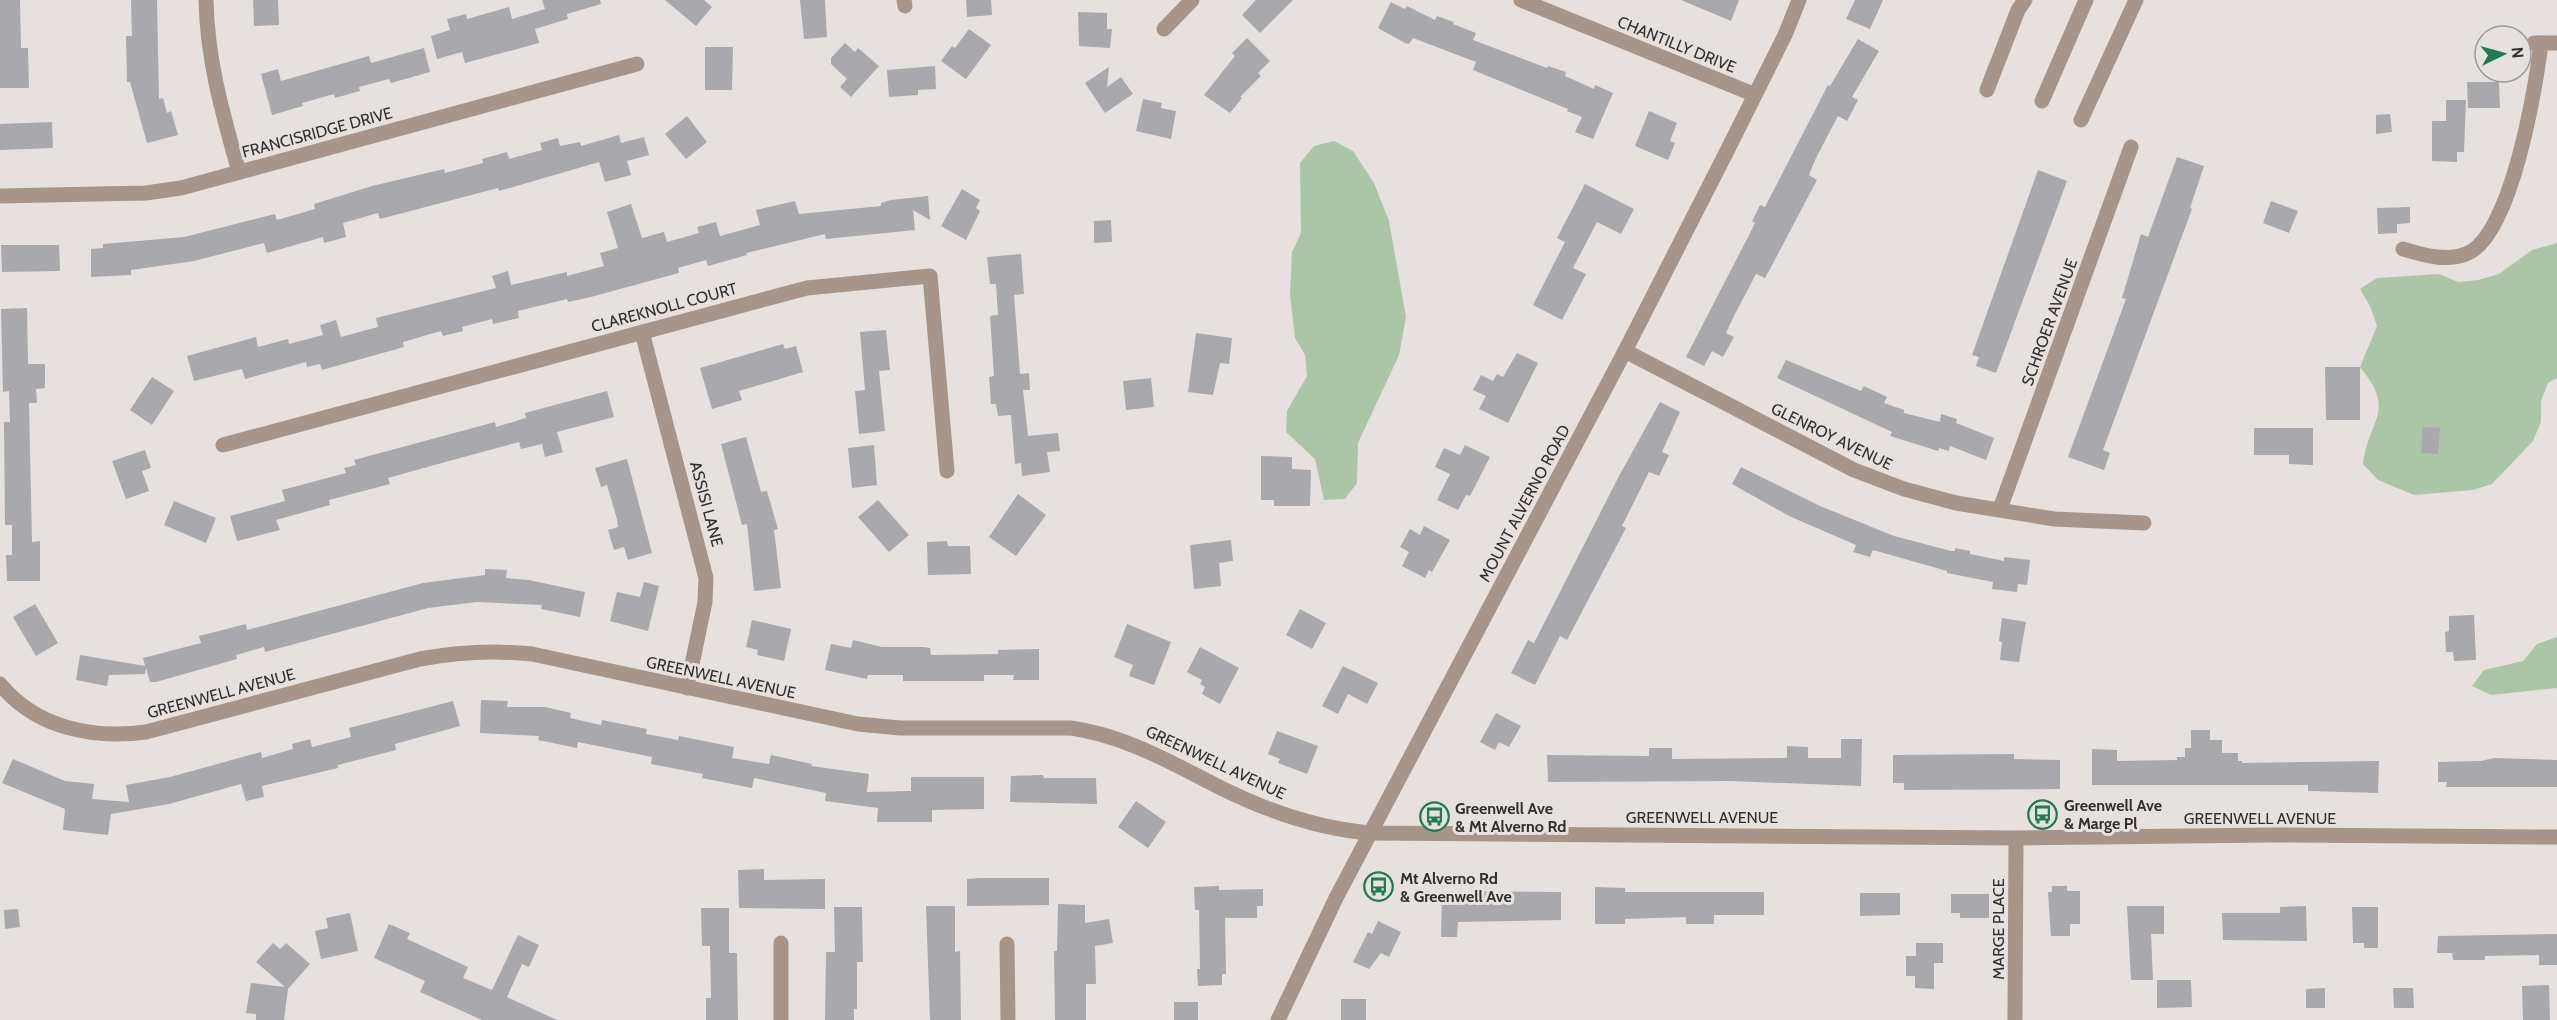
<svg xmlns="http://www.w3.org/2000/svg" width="2557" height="1020" font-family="Cabin,sans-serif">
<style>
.green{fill:#aac6a7}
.building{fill:#a9a8ac}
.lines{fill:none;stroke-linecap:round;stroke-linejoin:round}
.minor{stroke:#a8958a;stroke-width:15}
.labels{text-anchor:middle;stroke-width:6;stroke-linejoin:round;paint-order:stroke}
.street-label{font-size:16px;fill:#32302f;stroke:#e6e1df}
.poi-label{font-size:16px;font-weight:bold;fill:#32302f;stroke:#e6e1df;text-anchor:start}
</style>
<rect width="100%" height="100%" fill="#e6e1df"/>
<g class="green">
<polygon points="1334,141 1353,151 1374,183 1389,221 1406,317 1399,355 1358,443 1357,483 1345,499 1324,500 1315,459 1286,432 1287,411 1307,376 1305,355 1295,338 1290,295 1292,252 1301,233 1300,163 1314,146"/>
<path d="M2557 243V378L2548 383 2541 401V422L2533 441 2492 484 2473 490 2414 495 2378 480 2363 464C2369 417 2397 412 2360 367L2377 326 2370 306 2360 289 2377 278 2439 274 2458 282 2478 280 2499 274 2532 250Z"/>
<polygon points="2557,637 2557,688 2491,695 2472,686 2484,670 2523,661 2537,644"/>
</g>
<g class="building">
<polygon points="0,0 20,0 21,48 28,48 29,88 0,88"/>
<polygon points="131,0 157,0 159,99 163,98 167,113 171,111 178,135 147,143 130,82 127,82 126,36 132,36"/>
<polygon points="253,0 278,0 279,25 254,26"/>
<polygon points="542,0 600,0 601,4 567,14 568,19 535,29 539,43 465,63 462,52 437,59 431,36 450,30 447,19 466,14 467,19 509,7 512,19 545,9"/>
<polygon points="665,0 704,0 712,7 696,26"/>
<polygon points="800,0 825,0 827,37 804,39"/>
<polygon points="966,0 991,0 992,15 967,17"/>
<polygon points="1256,0 1293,0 1260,33 1242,15"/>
<polygon points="1681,0 1739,0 1731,21"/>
<polygon points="1855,0 1883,0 1870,29 1846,19"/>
<polygon points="1391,2 1405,9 1407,6 1435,20 1437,16 1454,22 1453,24 1476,33 1473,40 1547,68 1548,66 1566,72 1565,76 1594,89 1595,85 1613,93 1593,139 1575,132 1582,117 1567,111 1568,109 1473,70 1476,62 1413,38 1409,44 1405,43 1378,28"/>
<polygon points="1078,12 1107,13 1107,29 1112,29 1110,48 1079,46"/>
<polygon points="969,29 991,45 966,79 941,61 952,46 955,48"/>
<polygon points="1247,38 1270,61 1258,73 1261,76 1240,97 1242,98 1230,113 1204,95 1235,56 1232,53"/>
<polygon points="1858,39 1879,51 1852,97 1858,100 1847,121 1838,116 1816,158 1809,175 1817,180 1770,269 1765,278 1756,274 1734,316 1726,333 1734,337 1723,357 1712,351 1704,366 1686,357 1749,235 1755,223 1752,221 1760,205 1765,207 1828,85 1830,86"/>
<polygon points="845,43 855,52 858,48 879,66 851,97 840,87 847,79 831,64 831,58"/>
<polygon points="705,47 733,47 732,90 705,90"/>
<polygon points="424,48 430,72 391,83 389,79 359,87 360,91 335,98 334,94 302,103 303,106 272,115 261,74 278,69 281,81 369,56 371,63"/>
<polygon points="935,66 936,89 918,90 918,95 889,97 887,70"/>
<polygon points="1109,67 1107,87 1121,77 1133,94 1105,113 1085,83"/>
<polygon points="2467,82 2499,82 2500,108 2468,108"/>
<polygon points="1143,99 1162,103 1161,108 1176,111 1171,139 1136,131"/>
<polygon points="2446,100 2466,100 2464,152 2457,152 2457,162 2432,161 2432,121 2446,121"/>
<polygon points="1649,111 1677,123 1670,141 1675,143 1668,160 1635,146"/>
<polygon points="2390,114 2392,132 2376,134 2376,115"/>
<polygon points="687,116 707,142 686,159 665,134"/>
<polygon points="52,122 53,148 0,150 0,124"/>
<polygon points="619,135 621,143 644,137 649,155 627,161 631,175 605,182 599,162 499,191 498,188 380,219 378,213 343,223 346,237 324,243 323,237 267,253 264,243 194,261 131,270 131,275 91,277 91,249 103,248 103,244 184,237 275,214 277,220 315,209 314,204 372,186 444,169 445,173 483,163 482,159 507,152 509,159 542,150 540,143 558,138 560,146 580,142 581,146"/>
<polygon points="2177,157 2204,166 2190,208 2192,209 2103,450 2110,453 2104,470 2068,457 2126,299 2122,298 2141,234 2148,237"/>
<polygon points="2038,170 2067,181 1996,373 1976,366 1979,357 1972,355"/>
<polygon points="1585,184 1634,209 1621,234 1597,222 1573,268 1586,274 1562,320 1533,305 1565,242 1557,238"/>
<polygon points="962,189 980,200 976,208 980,211 966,240 941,226"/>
<polygon points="928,196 930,220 913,210 915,230 826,239 825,234 746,253 747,255 708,266 706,260 678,268 679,273 587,298 568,302 567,299 518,311 519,318 493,324 492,319 462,327 463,331 443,336 441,331 403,342 404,347 322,370 320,364 307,367 306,362 245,379 242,369 194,381 187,356 256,337 258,347 288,339 289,344 323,335 320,325 336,320 341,337 378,327 376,318 496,288 492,276 508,271 511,285 567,272 567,276 604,266 600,253 618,248 607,212 631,204 642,238 664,232 667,242 699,233 697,227 716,222 720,236 760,225 756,210 795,201 799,214 881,206 881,203 891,200"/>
<polygon points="2271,201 2298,211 2289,233 2263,223"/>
<polygon points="2410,207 2410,223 2397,224 2397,233 2378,234 2377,208"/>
<polygon points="1111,220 1112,242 1094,243 1094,221"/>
<polygon points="1,245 59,245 60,271 2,272"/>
<polygon points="1021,254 1024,294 1014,295 1020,374 1029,373 1030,390 1023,390 1028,436 1058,433 1060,451 1047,452 1050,472 1022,476 1021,463 1015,464 1011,415 998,416 996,404 991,404 989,377 994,376 990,316 998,315 996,284 990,284 987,257"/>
<polygon points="27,308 28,364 45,364 45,388 36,389 37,403 29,403 32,542 40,541 40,581 7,581 6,555 12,555 12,525 5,525 4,422 10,422 9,391 3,392 1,309"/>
<polygon points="886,330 890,370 879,371 885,431 859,434 855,391 865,390 860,332"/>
<polygon points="1196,333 1232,338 1229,364 1220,363 1213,395 1188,392"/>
<polygon points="783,344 785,349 796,346 803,372 739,391 742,400 712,409 700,368"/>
<polygon points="1517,353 1538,363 1508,423 1479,409 1486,396 1473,390 1481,375 1493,381 1497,374 1503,377"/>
<polygon points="1786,360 1861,391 1864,386 1887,397 1884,403 1904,410 1904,413 1940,422 1941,414 1957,419 1956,423 1994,438 1986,460 1950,446 1949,451 1939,448 1938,451 1890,436 1892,432 1777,378"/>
<polygon points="2325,367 2360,367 2360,420 2326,420"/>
<polygon points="152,377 174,391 152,425 130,410"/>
<polygon points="1151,378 1154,407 1126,410 1123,381"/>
<polygon points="607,391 614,417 557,432 563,452 545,457 542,444 521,449 519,442 449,461 388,478 390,484 329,500 330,505 276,520 280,530 237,541 230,516 285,501 282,490 346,473 344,468 356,465 354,460 495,422 496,427 526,418 525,413"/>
<polygon points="1660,402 1680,412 1662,452 1669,455 1659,476 1649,472 1622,526 1626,528 1567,640 1560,636 1535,685 1511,673 1528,640 1534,643 1619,476"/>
<polygon points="2423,427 2440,428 2438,454 2421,453"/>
<polygon points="2254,428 2313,428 2313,465 2289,464 2289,455 2254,455"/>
<polygon points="746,437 761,492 767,491 778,529 774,530 781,588 754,591 747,524 742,525 721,444"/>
<polygon points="874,445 877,485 852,488 848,448"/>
<polygon points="1465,445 1490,457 1470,496 1466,495 1458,510 1437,500 1450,474 1435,467 1444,448 1460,455"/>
<polygon points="145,450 151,468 142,471 149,491 126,499 112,461"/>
<polygon points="1261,456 1292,457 1292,469 1311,470 1310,506 1274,506 1274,500 1261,500"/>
<polygon points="627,459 652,553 628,560 624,547 614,550 608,530 618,527 617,519 607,485 601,487 595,468"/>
<polygon points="1741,467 1820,506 1894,536 1951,551 1955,551 1955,548 1970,551 1970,554 2004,561 2004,557 2030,560 2027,585 2018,584 2017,592 1992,589 1993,582 1947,573 1947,571 1873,550 1870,557 1853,552 1856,545 1789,516 1732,484"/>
<polygon points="1018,494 1046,515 1016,556 989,537"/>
<polygon points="878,500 909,535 889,552 858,517"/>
<polygon points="174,501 216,518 206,543 164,525"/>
<polygon points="1424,526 1450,540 1432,572 1429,570 1425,578 1402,566 1409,552 1400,547 1410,529 1420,535"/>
<polygon points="1231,540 1233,561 1219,563 1221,586 1194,589 1190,545"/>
<polygon points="947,541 948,546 970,546 971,574 928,575 927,542"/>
<polygon points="485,569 507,570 506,578 529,580 585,592 580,617 541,609 542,605 477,602 428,608 265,652 264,647 236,655 237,659 156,682 150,682 146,668 145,674 109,675 107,686 76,680 80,655 145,666 143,658 201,643 199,636 246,624 247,630 423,583 485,575"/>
<polygon points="644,582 659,586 648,631 610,621 617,592 640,597"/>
<polygon points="35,604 58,643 36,656 13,617"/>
<polygon points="1300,609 1326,623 1312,649 1286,635"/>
<polygon points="2474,615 2476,660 2454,661 2453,652 2446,652 2445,632 2449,631 2449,616"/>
<polygon points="2002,618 2026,622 2019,662 2000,660 2002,642 1999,641"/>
<polygon points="752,620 791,629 784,661 757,655 758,650 746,647"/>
<polygon points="1127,624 1171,642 1154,685 1129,676 1133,665 1114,657"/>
<polygon points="853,640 882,647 923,647 930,648 931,655 998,654 998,650 1039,649 1039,680 1013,680 1014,675 984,675 984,681 903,681 903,675 868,675 867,679 825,670 831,644 851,648"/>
<polygon points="1200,647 1239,668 1220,704 1202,694 1205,687 1200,684 1202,680 1187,672"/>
<polygon points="1343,666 1378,683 1367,704 1348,694 1338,714 1322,706"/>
<polygon points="481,700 508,701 507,707 545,707 571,713 570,718 601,725 602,720 647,729 646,734 678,740 679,736 734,747 732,758 769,764 771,755 812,764 811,766 869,774 867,792 911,791 911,777 984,777 984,809 932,810 932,822 877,822 878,808 825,801 826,793 754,778 752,788 702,778 703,774 651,764 652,757 578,742 577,748 538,740 539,736 480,733"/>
<polygon points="453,701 460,726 395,744 396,750 338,765 338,768 262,786 264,797 246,801 241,784 169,804 111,814 108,835 63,830 65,809 2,783 13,759 65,781 94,784 92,799 129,802 126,785 170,777 261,752 262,758 293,749 292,744 310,739 312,747 351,737 349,728"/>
<polygon points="1496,713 1521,726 1509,747 1499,742 1495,750 1480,742"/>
<polygon points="2191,730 2210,730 2210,740 2222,740 2222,753 2238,753 2238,761 2242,761 2242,763 2379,761 2378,793 2308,791 2308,785 2092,785 2092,749 2117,750 2117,761 2177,760 2177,757 2185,757 2185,748 2191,748"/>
<polygon points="1277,731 1318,746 1307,774 1278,763 1280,759 1268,754"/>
<polygon points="1841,739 1862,739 1861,786 1730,781 1548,782 1547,755 1649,756 1649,748 1672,748 1672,759 1787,758 1787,746 1808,747 1808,758 1841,758"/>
<polygon points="2014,754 2014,759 2060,760 2060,789 1904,790 1904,783 1893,783 1893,755"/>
<polygon points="2494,758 2557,760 2557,787 2446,787 2447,782 2438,782 2438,762 2481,761"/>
<polygon points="1043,775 1044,778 1096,778 1097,804 1010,802 1011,776"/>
<polygon points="1136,801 1166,822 1148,848 1118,827"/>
<polygon points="764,869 764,880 825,879 825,909 739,908 738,870"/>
<polygon points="979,878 1049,878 1049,905 967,906 967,879"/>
<polygon points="1219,886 1219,890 1263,889 1263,906 1257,906 1257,918 1225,918 1226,974 1222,974 1222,985 1198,986 1197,969 1200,969 1199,910 1195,910 1194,887"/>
<polygon points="2052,886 2067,886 2067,891 2080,891 2080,924 2070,924 2070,936 2051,936 2048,892 2052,892"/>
<polygon points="1595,887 1625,888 1625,892 1764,892 1764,915 1714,915 1714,924 1686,924 1686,917 1625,919 1625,924 1595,924"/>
<polygon points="1442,891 1561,892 1561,920 1458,922 1457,937 1441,937"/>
<polygon points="1860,893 1900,893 1900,915 1860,916"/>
<polygon points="1951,894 1989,894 1989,918 1960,918 1960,913 1951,913"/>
<polygon points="1058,904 1085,905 1085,923 1109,919 1113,943 1095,946 1096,984 1086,984 1086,1020 1055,1020 1054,951 1057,951"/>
<polygon points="926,906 955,906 955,952 960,951 961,1020 930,1020"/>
<polygon points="2127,906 2164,906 2164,934 2151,934 2153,980 2131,980"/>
<polygon points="2306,906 2307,941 2223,940 2222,913 2280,913 2280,907"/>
<polygon points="834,907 862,907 863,962 857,962 857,1009 854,1009 854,1020 825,1020 826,952 835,952"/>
<polygon points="2352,907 2378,907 2378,948 2364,948 2364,943 2353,943"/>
<polygon points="701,908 729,908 729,953 737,953 738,1020 706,1020 706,998 711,998 710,946 702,946"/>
<polygon points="18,909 20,927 5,929 4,910"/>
<polygon points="350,913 358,951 321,959 315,931 328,928 326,918"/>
<polygon points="1378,921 1401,932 1389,957 1381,953 1369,969 1353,962 1368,932 1372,934"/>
<polygon points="389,924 410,933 407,939 468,967 463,978 492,990 518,935 539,945 529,967 522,964 507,997 557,1020 482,1020 420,992 425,981 374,958"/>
<polygon points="2557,934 2557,965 2539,965 2539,955 2485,956 2485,960 2453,960 2452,953 2437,953 2438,936"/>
<polygon points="273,943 280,949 286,943 310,964 288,989 284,1020 256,1020 256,1014 246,1013 251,983 285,987 256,962"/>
<polygon points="1916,943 1943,943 1943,963 1934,963 1934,989 1915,988 1915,976 1906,976 1906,956 1916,956"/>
<polygon points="2157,980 2191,980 2192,1007 2157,1008"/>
<polygon points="2549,985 2550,1020 2523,1020 2522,986"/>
<polygon points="2325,988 2325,1008 2306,1008 2306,989"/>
<polygon points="2393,988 2413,988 2414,1008 2394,1008"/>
<rect x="1341" y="999" width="25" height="21"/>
<rect x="1174" y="1002" width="24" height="18"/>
</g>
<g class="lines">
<g class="minor">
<path d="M206 0C207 60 223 115 239 172"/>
<polyline points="904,0 905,6"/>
<polyline points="1521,0 1753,94"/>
<polyline points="1164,29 1192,0"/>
<polyline points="2534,43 2557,43"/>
<polyline points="1987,90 2018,10 2025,0"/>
<polyline points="2042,101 2086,0"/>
<polyline points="2081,120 2136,0"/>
<polyline points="0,196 146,193 181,188 637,64"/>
<path d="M2403 249C2423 255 2446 262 2466 254 2511 238 2536 87 2541 43"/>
<polyline points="642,332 706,578 705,602 687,688"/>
<polyline points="1625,351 1854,470 1904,489 1956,503 2054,519 2144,523"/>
<polyline points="223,445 807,288 930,276 947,471"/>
<polyline points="2000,509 2131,147"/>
<path d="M0 684C36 728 92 739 146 732L420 659C458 652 493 650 532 654L858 724 900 728H1071C1127 736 1173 764 1223 789 1270 812 1319 829 1371 833L2016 838 2273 835 2557 837"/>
<polyline points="781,943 781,1020"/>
<polyline points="1007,944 1008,1020"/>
<polyline points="1278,1020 1336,898 1625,351 1728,149 1785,35 1799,0"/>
<polyline points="2015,1020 2016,838"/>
</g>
</g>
<defs>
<symbol id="bus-ring" viewBox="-11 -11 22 22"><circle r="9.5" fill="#e6e1df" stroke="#207b50" stroke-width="1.5"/><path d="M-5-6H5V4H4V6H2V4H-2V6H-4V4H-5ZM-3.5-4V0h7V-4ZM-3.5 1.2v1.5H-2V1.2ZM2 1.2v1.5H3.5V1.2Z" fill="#207b50"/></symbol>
</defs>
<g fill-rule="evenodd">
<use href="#bus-ring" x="2026" y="798" width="33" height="33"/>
<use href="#bus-ring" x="1418" y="800" width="33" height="33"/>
<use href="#bus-ring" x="1362" y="870" width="33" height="33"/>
</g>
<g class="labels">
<g class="street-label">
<text transform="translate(1677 44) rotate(22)" y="6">CHANTILLY DRIVE</text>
<text transform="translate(317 132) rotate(-15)" y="6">FRANCISRIDGE DRIVE</text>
<text transform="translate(664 307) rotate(-15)" y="6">CLAREKNOLL COURT</text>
<text transform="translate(2049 322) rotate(-70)" y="6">SCHROER AVENUE</text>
<text transform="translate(1832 436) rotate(26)" y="6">GLENROY AVENUE</text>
<text transform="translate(1524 503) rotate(-62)" y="6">MOUNT ALVERNO ROAD</text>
<text transform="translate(707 504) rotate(75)" y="6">ASSISI LANE</text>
<text transform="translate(721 677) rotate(12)" y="6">GREENWELL AVENUE</text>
<text transform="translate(221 693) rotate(-15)" y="6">GREENWELL AVENUE</text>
<text transform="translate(1216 762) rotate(25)" y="6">GREENWELL AVENUE</text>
<text x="1702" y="823">GREENWELL AVENUE</text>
<text x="2260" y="824">GREENWELL AVENUE</text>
<text transform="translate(1998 929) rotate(-90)" y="6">MARGE PLACE</text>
</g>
<g class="poi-label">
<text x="2064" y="811">Greenwell Ave<tspan x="2064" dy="18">&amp; Marge Pl</tspan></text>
<text x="1455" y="814">Greenwell Ave<tspan x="1455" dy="18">&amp; Mt Alverno Rd</tspan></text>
<text x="1400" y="884">Mt Alverno Rd<tspan x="1400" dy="18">&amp; Greenwell Ave</tspan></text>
</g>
</g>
<g transform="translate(2503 54) rotate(85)"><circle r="28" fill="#e6e1df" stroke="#9e9a99" stroke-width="1.5"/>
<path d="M0-4.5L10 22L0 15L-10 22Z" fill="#207b50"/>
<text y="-9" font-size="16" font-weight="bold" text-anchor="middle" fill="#32302f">N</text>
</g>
</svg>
